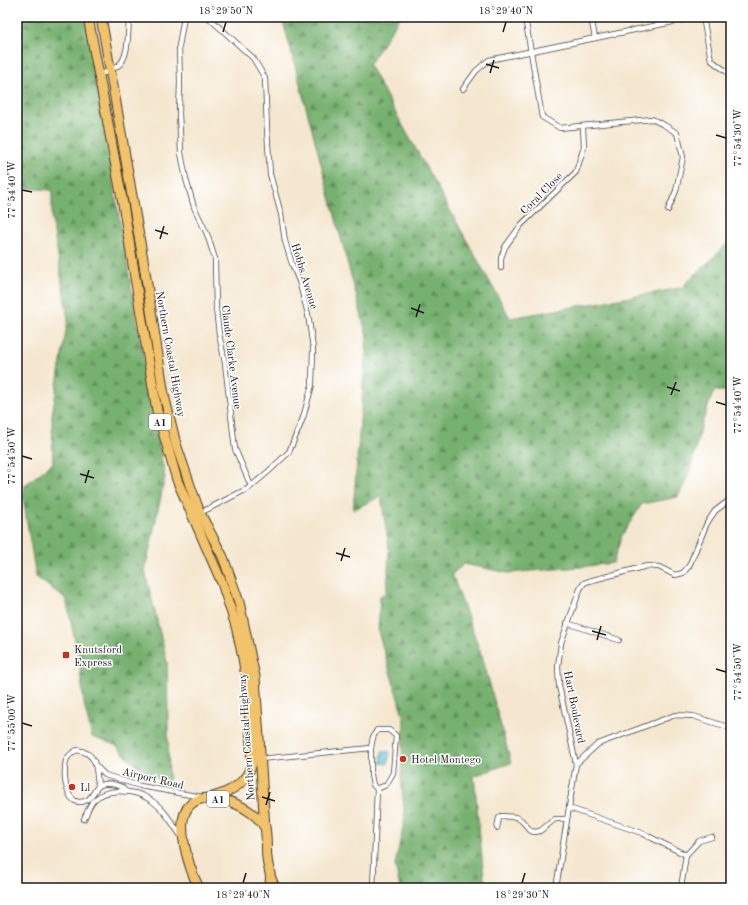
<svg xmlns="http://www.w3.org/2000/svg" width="748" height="905" font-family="'Old Standard TT',serif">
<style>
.forest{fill:url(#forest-firs);stroke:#4a6646}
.water{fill:#5ebfdc;stroke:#3d6e7c}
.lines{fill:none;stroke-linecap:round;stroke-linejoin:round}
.street-casing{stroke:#3d3a37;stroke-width:6}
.primary-casing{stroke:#3d3a37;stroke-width:9}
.highway-casing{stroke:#3d3a37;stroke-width:11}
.street{stroke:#fff;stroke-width:4.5}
.primary{stroke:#f2c36a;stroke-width:7}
.highway{stroke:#f2c36a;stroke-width:9}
.ticks{fill:none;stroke:#1c1c1c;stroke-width:1.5}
.poi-dot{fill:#c8321e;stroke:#fff;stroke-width:1.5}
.labels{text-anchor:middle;stroke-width:3;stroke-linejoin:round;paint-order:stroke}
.shield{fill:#fff;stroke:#606060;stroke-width:1}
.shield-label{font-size:10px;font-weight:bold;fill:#1c1c1c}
.street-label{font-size:11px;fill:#1c1c1c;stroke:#fff}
.poi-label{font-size:11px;fill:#1c1c1c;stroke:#fff;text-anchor:start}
.neatline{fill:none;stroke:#1c1c1c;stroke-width:1.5}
.ticks-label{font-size:10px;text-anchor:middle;fill:#1c1c1c}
</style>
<defs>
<pattern id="forest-firs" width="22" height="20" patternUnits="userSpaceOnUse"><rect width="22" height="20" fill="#77b170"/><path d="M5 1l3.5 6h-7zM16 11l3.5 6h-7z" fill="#618f5b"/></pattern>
</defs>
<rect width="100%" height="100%" fill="#fff"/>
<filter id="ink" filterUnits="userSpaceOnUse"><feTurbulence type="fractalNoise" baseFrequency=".025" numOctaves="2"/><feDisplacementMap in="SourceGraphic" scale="8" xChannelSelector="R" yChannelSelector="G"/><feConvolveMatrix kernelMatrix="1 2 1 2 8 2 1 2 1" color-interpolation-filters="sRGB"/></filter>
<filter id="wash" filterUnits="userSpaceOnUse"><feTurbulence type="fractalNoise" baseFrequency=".012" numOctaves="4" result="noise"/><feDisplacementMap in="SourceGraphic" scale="16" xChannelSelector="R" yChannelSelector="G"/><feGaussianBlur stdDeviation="0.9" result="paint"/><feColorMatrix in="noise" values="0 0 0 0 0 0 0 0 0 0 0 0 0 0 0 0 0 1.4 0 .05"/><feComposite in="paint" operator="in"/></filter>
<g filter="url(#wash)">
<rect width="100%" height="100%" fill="#f5e7cf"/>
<g class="forest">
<polygon points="17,17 85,17 137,321 165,477 145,571 167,662 169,785 144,771 127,757 115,745 92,737 84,704 79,659 66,599 36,577 23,498 25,485 53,463 52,415 68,319 52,220 52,190 17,188"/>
<polygon points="282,17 400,17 369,65 510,318 681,288 731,240 731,391 714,391 702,423 689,474 678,497 642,504 622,535 613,563 580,567 508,573 464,564 452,574 483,659 511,763 474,776 485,888 400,888 395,865 405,818 401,777 404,719 378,631 380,596 386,593 388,573 389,548 381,496 353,510 367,336"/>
</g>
<polygon class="water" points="382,751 390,752 388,764 381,763"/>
</g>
<g filter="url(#ink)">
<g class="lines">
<defs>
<g id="street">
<polyline points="184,17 179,46 180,82 179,113 181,153 186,179 194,207 207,234 215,259 216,309 219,334 225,363 235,449 251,486"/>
<polyline points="525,17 542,117 560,128 652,119 664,125 677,133 683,157 676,191 668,210"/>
<polyline points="591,17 595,38"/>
<polyline points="703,17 711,60 731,75"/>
<path d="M99 75C106 72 116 69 121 63 129 53 128 30 129 17"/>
<polyline points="463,89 476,71 489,60 697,17"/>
<polyline points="501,268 501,258 505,247 521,225 576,172 584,147 583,127"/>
<polyline points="200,513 249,488 269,471 289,452 303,418 312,385 313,348 308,314 299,281 292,264 285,241 281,214 270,174 267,129 265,78 253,58 208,17"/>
<polyline points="567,623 619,640"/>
<polygon points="377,730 389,730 396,736 393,773 386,785 377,789 373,785 371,775 371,748 373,737"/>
<polyline points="260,759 371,748"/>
<polyline points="576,764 598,744 675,715 693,716 731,728"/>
<polyline points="96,766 105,775 140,786 202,797"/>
<path d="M98 786C96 769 98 753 77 750 68 755 65 759 65 769 64 781 68 810 87 800 94 797 94 785 104 784 109 783 117 785 122 787L126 792"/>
<polyline points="569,808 642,833 686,855"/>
<path d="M84 819C87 813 89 805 94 800 107 787 135 790 149 799 163 807 172 823 181 836"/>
<polyline points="497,828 499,818 501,816 516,817 521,820 531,831 535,832 540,831 555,819 567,819"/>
<polyline points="373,888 377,789"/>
<polyline points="556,888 576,764 559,686 558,666 561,643 580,589 584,583 589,581 647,566 659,567 675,575 683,573 689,566 707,523 715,511 731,499"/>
<polyline points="681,888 686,855 699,841 712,837"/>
</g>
<polyline id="primary" points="272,878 276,888"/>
<g id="highway">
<path d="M88 17 123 204 157 411 177 480 222 583 236 626 243 658 248 689 252 764C245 784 232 791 213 797"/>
<polyline points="101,17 144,265 164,395 176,444 191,488 200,513 223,557 239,602 255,677 265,828"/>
<path d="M199 888C190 870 172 820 191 804 210 788 255 807 265 828 267 834 266 851 267 858 268 872 273 873 269 888"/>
</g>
</defs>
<use href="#street" class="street-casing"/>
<use href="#primary" class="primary-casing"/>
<use href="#highway" class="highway-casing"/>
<use href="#street" class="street"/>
<use href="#primary" class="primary"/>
<use href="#highway" class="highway"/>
</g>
</g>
<path class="ticks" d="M223 32 226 22M503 32 506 22M486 64 499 68M490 73 494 60M716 135 726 138M22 190 32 192M155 230 168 234M160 239 164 226M411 308 424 313M416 317 420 304M667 387 680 391M671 395 676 382M716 402 726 405M22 456 32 459M80 474 94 478M85 483 89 470M336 553 350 557M341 561 345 548M592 631 606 635M597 640 601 626M716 669 726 672M22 723 32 726M262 797 275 801M266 805 270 792M243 883 246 873M522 883 525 873"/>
<g class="poi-dot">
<rect x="62" y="651" width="8" height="8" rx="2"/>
<circle cx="403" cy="759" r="4"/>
<circle cx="72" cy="787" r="4"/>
</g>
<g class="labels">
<g class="shield">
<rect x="149" y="414" width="22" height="16" rx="3"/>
<rect x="207" y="791" width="22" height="16" rx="3"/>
</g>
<g class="shield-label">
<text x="160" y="426">A1</text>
<text x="218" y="803">A1</text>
</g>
<g class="street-label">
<text transform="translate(541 193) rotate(-45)" y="4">Coral Close</text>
<text transform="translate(305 276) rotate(73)" y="4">Hobbs Avenue</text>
<text transform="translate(171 354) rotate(80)" y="4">Northern Coastal Highway</text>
<text transform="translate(232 357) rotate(83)" y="4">Claude Clarke Avenue</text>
<text transform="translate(575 707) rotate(79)" y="4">Hart Boulevard</text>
<text transform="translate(246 737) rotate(-94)" y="4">Northern Coastal Highway</text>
<text transform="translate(153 778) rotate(13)" y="4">Airport Road</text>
</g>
<g class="poi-label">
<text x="74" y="653">Knutsford<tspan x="74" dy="13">Express</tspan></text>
<text x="411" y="763">Hotel Montego</text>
<text x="80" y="791">Ll</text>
</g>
</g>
<rect width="748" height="905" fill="none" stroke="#fff" stroke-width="44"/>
<rect x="22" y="22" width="704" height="861" class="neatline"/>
<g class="ticks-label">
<text x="226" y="14">18°29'50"N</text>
<text x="506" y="14">18°29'40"N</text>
<text transform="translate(737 138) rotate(-90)" y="4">77°54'30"W</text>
<text transform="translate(11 190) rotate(-90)" y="4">77°54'40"W</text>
<text transform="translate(737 405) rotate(-90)" y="4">77°54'40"W</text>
<text transform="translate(11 456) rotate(-90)" y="4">77°54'50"W</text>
<text transform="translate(737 672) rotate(-90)" y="4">77°54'50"W</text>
<text transform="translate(11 723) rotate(-90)" y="4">77°55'00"W</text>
<text x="243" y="898">18°29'40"N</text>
<text x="522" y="898">18°29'30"N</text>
</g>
</svg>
